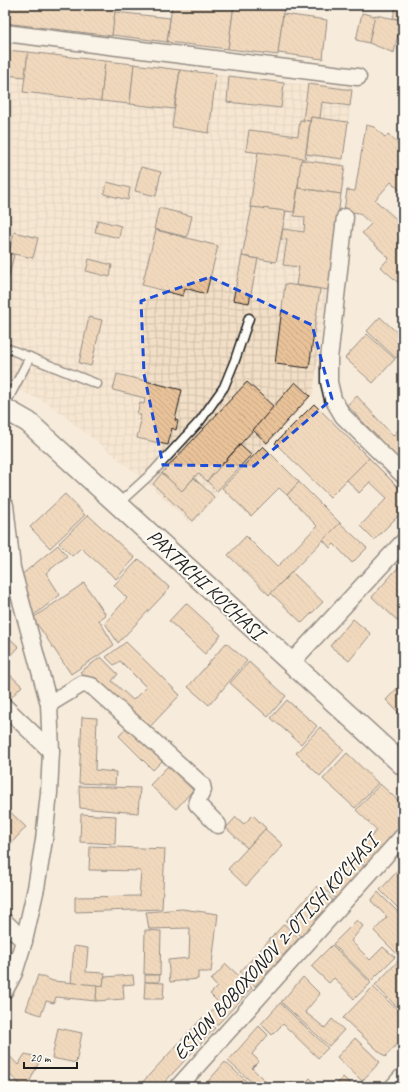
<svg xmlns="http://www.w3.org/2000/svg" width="408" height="1092" font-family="Caveat,sans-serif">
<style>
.industrial{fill:url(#industrial-grid)}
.building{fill:url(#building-back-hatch);stroke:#1c1c1c}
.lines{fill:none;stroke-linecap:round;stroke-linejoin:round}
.service-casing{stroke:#1c1c1c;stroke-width:11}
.minor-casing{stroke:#1c1c1c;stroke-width:19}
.tertiary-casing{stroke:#1c1c1c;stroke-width:23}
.service{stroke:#fdfcf7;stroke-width:8}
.minor{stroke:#fdfcf7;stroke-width:16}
.tertiary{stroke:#fdfcf7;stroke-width:20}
.marked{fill:none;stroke:#1d4ed8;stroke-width:3;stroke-dasharray:8 5;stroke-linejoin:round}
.labels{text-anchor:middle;stroke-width:4;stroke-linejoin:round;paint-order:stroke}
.street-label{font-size:20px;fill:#1c1c1c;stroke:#fdfcf7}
</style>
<defs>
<pattern id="industrial-grid" width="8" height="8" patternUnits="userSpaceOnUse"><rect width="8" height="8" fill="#f3dfc7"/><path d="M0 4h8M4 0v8" fill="none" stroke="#d0bfaa"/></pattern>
<pattern id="building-back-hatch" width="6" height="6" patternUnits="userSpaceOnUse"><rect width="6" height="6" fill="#e9c299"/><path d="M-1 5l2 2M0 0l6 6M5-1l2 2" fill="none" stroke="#c7a683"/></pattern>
</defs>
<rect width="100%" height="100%" fill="#f7ebdb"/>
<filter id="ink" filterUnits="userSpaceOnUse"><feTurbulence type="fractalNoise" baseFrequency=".025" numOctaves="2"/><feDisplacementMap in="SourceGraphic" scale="8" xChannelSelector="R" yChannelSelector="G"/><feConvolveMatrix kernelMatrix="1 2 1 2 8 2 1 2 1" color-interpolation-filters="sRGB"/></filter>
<g filter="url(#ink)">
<polygon class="industrial" points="5,49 284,83 353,86 313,394 266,445 263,443 217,493 219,495 192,524 135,472 48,403 5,384"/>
<g class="building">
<polygon points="5,5 116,5 112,36 5,23"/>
<polygon points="172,5 234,5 228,49 167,42"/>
<polygon points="234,5 284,5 278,55 228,49"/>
<polygon points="396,5 403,6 403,23 400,22 401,20 393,18"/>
<polygon points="115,12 170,18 167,42 112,35"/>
<polygon points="362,13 375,16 369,43 356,40"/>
<polygon points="283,14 327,20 323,59 278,53"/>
<polygon points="375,15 401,20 394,53 369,43"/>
<polygon points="5,50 28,52 25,77 5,75"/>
<polygon points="28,52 105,61 101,101 23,92"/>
<polygon points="105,61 134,64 130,104 101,101"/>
<polygon points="134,64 180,70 174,109 130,104"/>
<polygon points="180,70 216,74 209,133 172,127"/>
<polygon points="229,76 284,83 281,108 227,102"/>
<polygon points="308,84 352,90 350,106 322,102 320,118 311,117 310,121 303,120"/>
<polygon points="311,117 348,122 343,159 306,154"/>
<polygon points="300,120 310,121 305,159 246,151 249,130 298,136"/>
<polygon points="366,125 374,127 385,137 388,134 403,148 403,193 391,182 375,200 403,225 403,287 381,267 389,258 362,233 371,224 359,213 344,211 347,190 355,191"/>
<polygon points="258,152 302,158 294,212 250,207"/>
<polygon points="301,160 345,166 341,194 298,188"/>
<polygon points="141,167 161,172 156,196 135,191"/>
<polygon points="107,182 130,188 128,200 104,194"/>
<polygon points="298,188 341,194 328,290 296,285 299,267 283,265 287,240 281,239 283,229 304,232 305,217 294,216"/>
<polygon points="252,207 286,211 276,262 242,256"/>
<polygon points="159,208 192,216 187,237 154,229"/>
<polygon points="98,220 121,226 119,238 95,232"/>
<polygon points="156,230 218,246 206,294 185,288 183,296 142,285"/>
<polygon points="14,232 38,238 33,258 9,253"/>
<polygon points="5,253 14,255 5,291"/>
<polygon points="242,256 258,259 249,303 233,300"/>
<polygon points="89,259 112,265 110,277 86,271"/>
<polygon points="285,284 320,289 309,368 275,364"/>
<polygon points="89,317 102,320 91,366 79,363"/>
<polygon points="380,317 403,338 403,350 396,358 367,331"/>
<polygon points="367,334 395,359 373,383 345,358"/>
<polygon points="117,374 182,390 175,420 178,421 176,430 172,428 168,445 137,438 141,420 139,420 141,415 137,414 140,403 144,404 145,398 113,390"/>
<polygon points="247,382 274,407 207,481 198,473 182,491 162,473"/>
<polygon points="295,382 310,396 267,443 253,430"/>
<polygon points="357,396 393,436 399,429 403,433 403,464 347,405"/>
<polygon points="314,404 369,458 330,497 275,443"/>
<polygon points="240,445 251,455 217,491 207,481"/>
<polygon points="263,446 299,482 287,495 279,488 251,516 222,488"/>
<polygon points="369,458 403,492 403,511 374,540 360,526 387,498 370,482 359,493 347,480"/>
<polygon points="162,473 182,491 194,478 214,497 193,521 153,484"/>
<polygon points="299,482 340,523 269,595 228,555 246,536 277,567 317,526 287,495"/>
<polygon points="65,494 85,515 50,548 30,527"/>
<polygon points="88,515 135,558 116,579 81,548 72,556 59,543"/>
<polygon points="340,523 367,548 352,563 334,544 330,548 323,540"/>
<polygon points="58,545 67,556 46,573 60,595 33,616 20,576"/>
<polygon points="139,559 170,588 118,643 105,623 127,598 114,585"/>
<polygon points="403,562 403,618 399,622 372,597"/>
<polygon points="292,572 323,602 302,623 271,593"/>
<polygon points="84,583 106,615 99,620 114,645 71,674 33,618"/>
<polygon points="186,603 221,635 205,654 169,621"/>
<polygon points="353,619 371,634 349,661 330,646"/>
<polygon points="5,634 19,647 5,662"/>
<polygon points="126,642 180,695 146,731 80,672 101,657 118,674 112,681 133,700 146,687 120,661 114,665 106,657"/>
<polygon points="226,643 247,661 209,705 188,687"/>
<polygon points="249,662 286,696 268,717 230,683"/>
<polygon points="5,670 22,686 5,704"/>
<polygon points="403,682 403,709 399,713 386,700"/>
<polygon points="287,700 317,726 301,744 271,718"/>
<polygon points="82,717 97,718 95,770 116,772 115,785 79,783"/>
<polygon points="130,724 164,759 153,770 119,736"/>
<polygon points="320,727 344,750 320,776 296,753"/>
<polygon points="347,753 378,783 355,808 323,779"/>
<polygon points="168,766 193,790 176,809 150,785"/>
<polygon points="380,784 403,805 403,824 366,864 356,854 377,830 356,810"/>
<polygon points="79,786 140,788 138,813 80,808"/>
<polygon points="5,807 26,827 5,850"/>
<polygon points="81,814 116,816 115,844 80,842"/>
<polygon points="253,815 266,828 247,848 226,828 236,817 244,824"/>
<polygon points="265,829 283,845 246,886 228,869"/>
<polygon points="90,846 165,849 162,909 75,912 75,897 139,896 141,871 89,870"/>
<polygon points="353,856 365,867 336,899 324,889"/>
<polygon points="403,865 403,913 380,890"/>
<polygon points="317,886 334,901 302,937 286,921"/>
<polygon points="378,892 403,917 403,948 397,954 374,931 387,917 371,901"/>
<polygon points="182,909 218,914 211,972 198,972 198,979 170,982 168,960 189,958 190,928 149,929 146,912"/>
<polygon points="357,920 363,926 351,941 370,960 383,947 395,957 371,981 333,944"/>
<polygon points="284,924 299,938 255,986 240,972"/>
<polygon points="145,930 161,931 160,975 144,974"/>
<polygon points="332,945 371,983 354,999 334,978 329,983 311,966"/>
<polygon points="74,946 88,948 86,972 105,973 103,986 71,983"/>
<polygon points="403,956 403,1013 375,985"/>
<polygon points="226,964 252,988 217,1025 208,1016 219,1003 210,994 217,987 211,980"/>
<polygon points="38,975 53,981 97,985 96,1001 56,997 54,1003 46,1001 41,1015 26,1010"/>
<polygon points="133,975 134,984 123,985 124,999 96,1001 97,985 103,986 104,977"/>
<polygon points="145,975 160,975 159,982 145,982"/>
<polygon points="303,977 320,994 305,1012 325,1028 332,1019 344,1030 329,1046 281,1002"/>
<polygon points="145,982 164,983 163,999 144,999"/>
<polygon points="373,987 403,1015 403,1038 385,1057 343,1018"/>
<polygon points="280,1003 328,1048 318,1058 283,1024 272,1035 261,1024"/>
<polygon points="203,1017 215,1028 160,1087 138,1087"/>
<polygon points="259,1026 268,1035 252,1054 259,1061 252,1068 271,1087 257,1087 228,1061"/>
<polygon points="58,1028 82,1033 76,1063 52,1058"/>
<polygon points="355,1038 380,1062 362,1081 337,1057"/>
<polygon points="5,1051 18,1065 25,1054 41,1058 27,1087 23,1087 5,1070"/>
<polygon points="225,1062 253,1087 203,1087"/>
<polygon points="343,1077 354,1087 335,1087"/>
<polygon points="310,1078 319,1087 302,1087"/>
<polygon points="290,1081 297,1087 285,1087"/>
</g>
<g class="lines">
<defs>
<g id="service">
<polyline points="9,349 97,384"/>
<polyline points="5,405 30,357"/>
<polyline points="118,504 153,472 200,421 224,387 235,360 249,318"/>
</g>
<g id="minor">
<polyline points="5,33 358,77"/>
<polyline points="345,217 329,359 329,382 333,399 343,416 403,475"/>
<polyline points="5,505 12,568 49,704 51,751 49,793 44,840 36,888 24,941 14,973 5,990"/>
<polyline points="291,663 403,542"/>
<polyline points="49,704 82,684 92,686 202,785 203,790 197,801 197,804 218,825"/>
<polyline points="5,707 51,751"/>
<polyline points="5,922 24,941"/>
<polyline points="178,1087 403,836"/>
<polyline points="393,1087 403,1076"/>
</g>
<polyline id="tertiary" points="5,409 28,422 403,765"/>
</defs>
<use href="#service" class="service-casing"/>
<use href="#minor" class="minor-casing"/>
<use href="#tertiary" class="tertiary-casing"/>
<use href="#service" class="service"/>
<use href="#minor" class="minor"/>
<use href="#tertiary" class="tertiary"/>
</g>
</g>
<path d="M0 0H408V1092H0ZM210 277 312 325 332 399 254 466 163 465 144 374 141 301Z" fill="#f7ebdb" fill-opacity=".55" fill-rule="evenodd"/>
<path class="marked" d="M210 277 312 325 332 399 254 466 163 465 144 374 141 301Z"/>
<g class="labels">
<g class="street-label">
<text transform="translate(206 584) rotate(43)" y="7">PAXTACHI KO'CHASI</text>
<text transform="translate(275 947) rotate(-48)" y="7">ESHON BOBOXONOV 2-O'TISH KO'CHASI</text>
</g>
</g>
<rect width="408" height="1092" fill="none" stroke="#fdfcf7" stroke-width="20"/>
<rect x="10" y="10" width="388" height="1072" fill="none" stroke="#1c1c1c" stroke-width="1.5" filter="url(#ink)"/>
<path d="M24 1062v6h53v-6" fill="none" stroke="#1c1c1c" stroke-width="2"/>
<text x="30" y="1062" font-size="12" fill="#1c1c1c" stroke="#fdfcf7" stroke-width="3" paint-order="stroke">20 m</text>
</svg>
